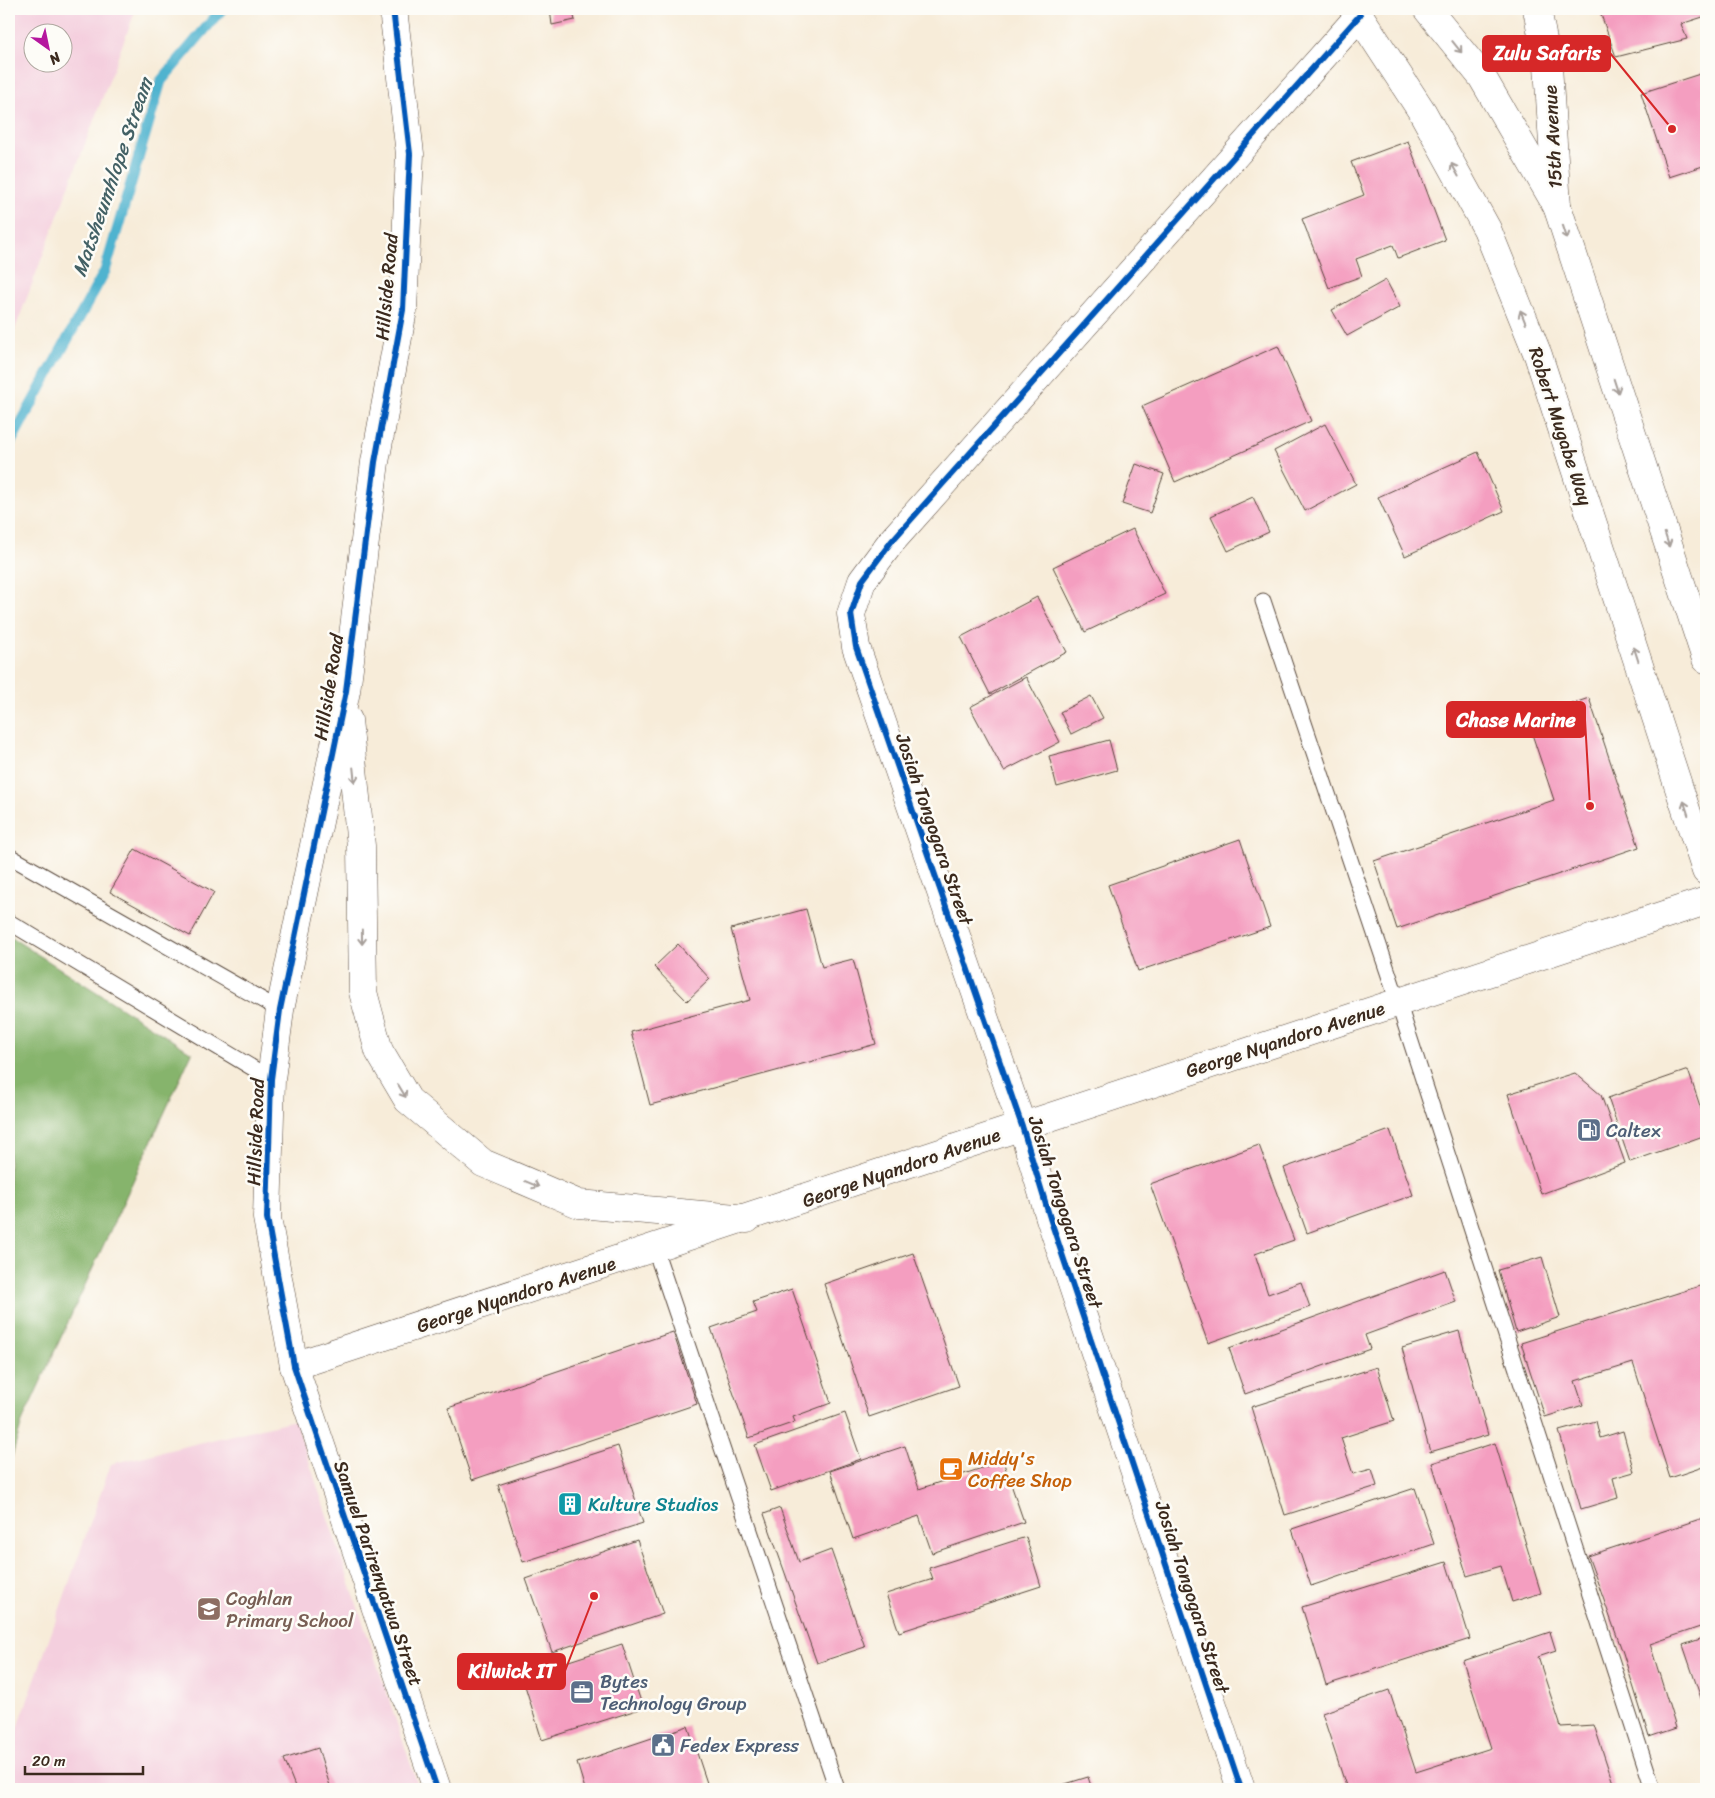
<svg xmlns="http://www.w3.org/2000/svg" width="1715" height="1798" font-family="Sriracha,sans-serif">
<style>
.built{fill:#f4cfde;fill-rule:evenodd}
.forest{fill:#86b46c;stroke:#606f45}
.lines{fill:none;stroke-linecap:round;stroke-linejoin:round}
.stream{stroke:#50b3cf;stroke-width:11}
.building{fill:#f49ec0}
.service-casing{stroke:#57473a;stroke-width:17}
.minor-casing{stroke:#57473a;stroke-width:29}
.tertiary-casing{stroke:#57473a;stroke-width:29}
.secondary-casing{stroke:#57473a;stroke-width:29}
.service{stroke:#fff;stroke-width:15}
.minor{stroke:#fff;stroke-width:28}
.tertiary{stroke:#fff;stroke-width:28}
.secondary{stroke:#fff;stroke-width:28}
.cycleway-casing{stroke:#fdfcf7;stroke-width:9}
.cycleway{stroke:#0057b8;stroke-width:6}
.oneway{stroke:#a79f9a}
.labels{text-anchor:middle;stroke-width:5;stroke-linejoin:round;paint-order:stroke}
.street-label{font-size:19px;fill:#3b2a1e;stroke:#fdfcf7}
.service-label{font-size:19px;fill:#4e5e75;stroke:#fdfcf7;text-anchor:start}
.food-label{font-size:19px;fill:#c56008;stroke:#fdfcf7;text-anchor:start}
.culture-label{font-size:19px;fill:#0d838f;stroke:#fdfcf7;text-anchor:start}
.education-label{font-size:19px;fill:#785e54;stroke:#fdfcf7;text-anchor:start}
.water-label{font-size:20px;font-style:italic;fill:#436165;stroke:#fdfcf7}
.leader{fill:none;stroke:#d62828;stroke-width:2}
.callout-dot{fill:#d62828;stroke:#fdfcf7;stroke-width:2}
.callout{fill:#d62828;stroke:#d62828;stroke-width:2}
.callout-label{font-size:20px;text-anchor:middle;font-weight:bold;fill:#fff}
</style>
<rect width="100%" height="100%" fill="#fdfcf7"/>
<filter id="ink" filterUnits="userSpaceOnUse"><feTurbulence type="fractalNoise" baseFrequency=".02" numOctaves="2"/><feDisplacementMap in="SourceGraphic" scale="10" xChannelSelector="R" yChannelSelector="G"/><feConvolveMatrix kernelMatrix="1 2 1 2 8 2 1 2 1" color-interpolation-filters="sRGB"/></filter>
<filter id="wash" filterUnits="userSpaceOnUse"><feTurbulence type="fractalNoise" baseFrequency=".0096" numOctaves="4" result="noise"/><feDisplacementMap in="SourceGraphic" scale="20" xChannelSelector="R" yChannelSelector="G"/><feGaussianBlur stdDeviation="1.12" result="paint"/><feColorMatrix in="noise" values="0 0 0 0 0 0 0 0 0 0 0 0 0 0 0 0 0 1.4 0 .05"/><feComposite in="paint" operator="in"/></filter>
<g filter="url(#wash)">
<rect width="100%" height="100%" fill="#f7ecd9"/>
<g class="built">
<path d="M9 9H136L9 345ZM32 32H62V62H32Z"/>
<polygon points="295,1420 419,1789 9,1789 9,1753 111,1464"/>
</g>
<polygon class="forest" points="9,936 192,1053 22,1422 9,1467"/>
<g class="lines">
<polyline class="stream" points="9,445 105,271 161,81 222,9"/>
</g>
<g id="blocks">
<g class="building">
<polygon points="550,9 572,9 575,20 552,25"/>
<polygon points="1599,9 1706,9 1706,16 1681,24 1687,39 1616,57"/>
<polygon points="1706,72 1706,165 1669,177 1641,93"/>
<polygon points="1408,141 1445,240 1398,258 1393,245 1356,259 1362,276 1329,288 1302,219 1364,195 1351,162"/>
<polygon points="1386,280 1400,307 1347,336 1332,310"/>
<polygon points="1278,346 1311,421 1175,482 1142,406"/>
<polygon points="1325,424 1356,484 1305,511 1274,451"/>
<polygon points="1478,452 1504,511 1405,556 1378,497"/>
<polygon points="1136,464 1164,474 1150,513 1122,504"/>
<polygon points="1253,497 1269,532 1228,551 1211,516"/>
<polygon points="1133,529 1165,594 1085,632 1053,567"/>
<polygon points="1037,597 1067,652 990,694 961,637"/>
<polygon points="1026,677 1060,742 1004,771 970,707"/>
<polygon points="1091,696 1103,718 1071,734 1060,712"/>
<polygon points="1589,698 1639,847 1397,929 1374,861 1554,800 1527,719"/>
<polygon points="1109,740 1117,770 1057,787 1049,756"/>
<polygon points="1240,839 1270,927 1138,971 1108,885"/>
<polygon points="135,849 214,892 190,936 110,892"/>
<polygon points="806,909 822,967 853,959 876,1044 650,1105 631,1032 750,1000 731,929"/>
<polygon points="678,944 710,979 687,1001 654,967"/>
<polygon points="1688,1070 1706,1124 1706,1135 1630,1162 1608,1098"/>
<polygon points="1575,1073 1601,1095 1625,1163 1541,1194 1508,1094"/>
<polygon points="1390,1130 1413,1195 1307,1233 1284,1168"/>
<polygon points="1259,1145 1294,1240 1255,1254 1268,1294 1301,1282 1310,1307 1208,1343 1150,1184"/>
<polygon points="913,1253 959,1386 869,1417 824,1284"/>
<polygon points="1542,1257 1560,1317 1516,1332 1498,1270"/>
<polygon points="1445,1270 1456,1302 1365,1335 1370,1349 1245,1394 1229,1348"/>
<polygon points="1706,1284 1706,1466 1670,1478 1633,1363 1575,1381 1583,1405 1545,1417 1521,1343"/>
<polygon points="792,1289 831,1403 793,1417 795,1422 749,1438 711,1328 757,1312 753,1302"/>
<polygon points="1459,1331 1488,1435 1430,1452 1402,1348"/>
<polygon points="673,1332 697,1404 472,1480 448,1408"/>
<polygon points="1377,1367 1394,1421 1341,1438 1353,1474 1372,1469 1377,1486 1285,1515 1251,1407"/>
<polygon points="845,1413 861,1459 771,1491 755,1445"/>
<polygon points="1596,1421 1600,1438 1623,1431 1634,1472 1613,1478 1618,1498 1581,1509 1559,1431"/>
<polygon points="1495,1443 1541,1593 1512,1602 1501,1566 1467,1576 1432,1463"/>
<polygon points="618,1446 643,1523 523,1562 498,1485"/>
<polygon points="905,1446 919,1489 1003,1461 1024,1522 932,1553 919,1516 853,1539 830,1471"/>
<polygon points="1415,1488 1434,1544 1311,1586 1292,1529"/>
<polygon points="780,1508 799,1562 831,1550 865,1647 817,1663 764,1514"/>
<polygon points="1706,1517 1706,1625 1650,1644 1676,1728 1649,1737 1623,1653 1588,1556"/>
<polygon points="1026,1537 1041,1586 899,1632 886,1594 933,1579 929,1568"/>
<polygon points="637,1540 663,1614 552,1652 526,1579"/>
<polygon points="1446,1562 1470,1639 1326,1685 1302,1607"/>
<polygon points="1550,1632 1556,1651 1538,1657 1561,1727 1594,1725 1615,1789 1347,1789 1322,1713 1389,1690 1416,1772 1491,1748 1463,1661"/>
<polygon points="1706,1637 1706,1713 1683,1645"/>
<polygon points="622,1644 643,1708 542,1740 522,1676"/>
<polygon points="688,1726 709,1789 585,1789 577,1763"/>
<polygon points="318,1748 331,1789 296,1789 284,1759"/>
<polygon points="1088,1777 1092,1789 1049,1789"/>
</g>
</g>
</g>
<g filter="url(#ink)">
<use href="#blocks" fill-opacity="0" stroke="#57473a" stroke-width="1"/>
<g class="lines">
<defs>
<g id="service">
<polyline points="1263,601 1398,1002 1653,1789"/>
<polyline points="9,856 280,1010"/>
<polyline points="9,922 271,1079"/>
<polyline points="655,1249 837,1789"/>
</g>
<g id="minor">
<polyline points="1537,9 1548,66 1557,206"/>
<polyline points="294,1366 1706,901"/>
<polyline points="1241,1789 1050,1218 1022,1126 856,647 851,614 862,581 891,542 1360,15"/>
</g>
<g id="tertiary">
<polyline points="393,9 410,154 403,310 375,462 346,691 280,1010 271,1079 267,1218 294,1366 437,1789"/>
<polyline points="348,720 361,846 363,992 379,1051 408,1100 483,1163 579,1204 747,1219"/>
</g>
<g id="secondary">
<polyline points="1355,9 1423,113 1487,229 1538,355 1706,871"/>
<polyline points="1427,9 1482,77 1557,206 1706,659"/>
</g>
</defs>
<use href="#service" class="service-casing"/>
<use href="#minor" class="minor-casing"/>
<use href="#tertiary" class="tertiary-casing"/>
<use href="#secondary" class="secondary-casing"/>
<use href="#service" class="service"/>
<use href="#minor" class="minor"/>
<use href="#tertiary" class="tertiary"/>
<use href="#secondary" class="secondary"/>
<defs>
<g id="cycleway">
<polyline points="393,9 410,154 403,310 375,462 346,691 280,1010 271,1079 267,1218 294,1366 437,1789"/>
<polyline points="1241,1789 1050,1218 1022,1126 856,647 851,614 862,581 891,542 1360,15"/>
</g>
</defs>
<use href="#cycleway" class="cycleway-casing"/>
<use href="#cycleway" class="cycleway"/>
</g>
<defs><path id="oneway-shaft" d="M-6 0H5M1.5-3L5.5 0L1.5 3" fill="none" stroke-width="1.6" stroke-linecap="round" stroke-linejoin="round" transform="scale(1.25)"/></defs>
<g class="oneway">
<use href="#oneway-shaft" transform="translate(1457 47) rotate(51)"/>
<use href="#oneway-shaft" transform="translate(1455 170) rotate(-119)"/>
<use href="#oneway-shaft" transform="translate(1565 232) rotate(72)"/>
<use href="#oneway-shaft" transform="translate(1523 317) rotate(-112)"/>
<use href="#oneway-shaft" transform="translate(1616 386) rotate(72)"/>
<use href="#oneway-shaft" transform="translate(1667 540) rotate(72)"/>
<use href="#oneway-shaft" transform="translate(1636 654) rotate(-108)"/>
<use href="#oneway-shaft" transform="translate(354 775) rotate(84)"/>
<use href="#oneway-shaft" transform="translate(1686 808) rotate(-108)"/>
<use href="#oneway-shaft" transform="translate(362 937) rotate(89)"/>
<use href="#oneway-shaft" transform="translate(402 1091) rotate(59)"/>
<use href="#oneway-shaft" transform="translate(532 1184) rotate(23)"/>
</g>
</g>
<defs>
<symbol id="fuel-square" viewBox="-11 -11 22 22"><rect x="-9" y="-9" width="18" height="18" rx="4" fill="#5c6f8a" stroke="#fdfcf7"/><path d="M-5.5-6h7V0h2V4h1.3V-2.5L3-4.5l.8-.8L6-3V5H2.5V1h-1V6h-7ZM-4.2-4.7v3.2H.2V-4.7Z" fill="#fff"/></symbol>
<symbol id="cafe-square" viewBox="-11 -11 22 22"><rect x="-9" y="-9" width="18" height="18" rx="4" fill="#e8710a" stroke="#fdfcf7"/><path d="M-5.5-4.5H6V0H3Q3 3.5 0 3.5H-2.5Q-5.5 3.5-5.5 0ZM3-3.2v2h1.7v-2ZM-6 4.5H4V6H-6Z" fill="#fff"/></symbol>
<symbol id="building-square" viewBox="-11 -11 22 22"><rect x="-9" y="-9" width="18" height="18" rx="4" fill="#0f9aa8" stroke="#fdfcf7"/><path d="M-4-6H4V6H1V3H-1V6H-4ZM-2.5-4.3h1.7v1.8h-1.7ZM.8-4.3h1.7v1.8H.8ZM-2.5-1h1.7V.8h-1.7ZM.8-1h1.7V.8H.8Z" fill="#fff"/></symbol>
<symbol id="school-square" viewBox="-11 -11 22 22"><rect x="-9" y="-9" width="18" height="18" rx="4" fill="#8d6e63" stroke="#fdfcf7"/><path d="M0-5L7-2L0 1L-7-2ZM-4 1L0 2.5L4 1V4Q0 6-4 4Z" fill="#fff"/></symbol>
<symbol id="office-square" viewBox="-11 -11 22 22"><rect x="-9" y="-9" width="18" height="18" rx="4" fill="#5c6f8a" stroke="#fdfcf7"/><path d="M-6-3h4V-5.5h4V-3h4V5H-6ZM-1-4.5V-3h2v-1.5ZM-6 0V1H6V0Z" fill="#fff"/></symbol>
<symbol id="civic-square" viewBox="-11 -11 22 22"><rect x="-9" y="-9" width="18" height="18" rx="4" fill="#5c6f8a" stroke="#fdfcf7"/><path d="M-.6-6.5H3V-4.5H.6V-3L4-1V1h2V6H-6V1h2V-1L-.6-3ZM-1.2 2.5V6h2.4V2.5Z" fill="#fff"/></symbol>
</defs>
<g fill-rule="evenodd">
<use href="#fuel-square" x="1575" y="1116" width="28" height="28"/>
<use href="#cafe-square" x="937" y="1455" width="28" height="28"/>
<use href="#building-square" x="556" y="1490" width="28" height="28"/>
<use href="#school-square" x="195" y="1595" width="28" height="28"/>
<use href="#office-square" x="568" y="1678" width="28" height="28"/>
<use href="#civic-square" x="649" y="1731" width="28" height="28"/>
</g>
<g class="labels">
<g class="street-label">
<text transform="translate(1552 137) rotate(-93)" y="7">15th Avenue</text>
<text transform="translate(386 287) rotate(-85)" y="7">Hillside Road</text>
<text transform="translate(1561 426) rotate(72)" y="7">Robert Mugabe Way</text>
<text transform="translate(328 687) rotate(-81)" y="7">Hillside Road</text>
<text transform="translate(935 829) rotate(71)" y="7">Josiah Tongogara Street</text>
<text transform="translate(1285 1039) rotate(-18)" y="7">George Nyandoro Avenue</text>
<text transform="translate(255 1132) rotate(-88)" y="7">Hillside Road</text>
<text transform="translate(901 1167) rotate(-19)" y="7">George Nyandoro Avenue</text>
<text transform="translate(1066 1212) rotate(72)" y="7">Josiah Tongogara Street</text>
<text transform="translate(516 1294) rotate(-18)" y="7">George Nyandoro Avenue</text>
<text transform="translate(379 1573) rotate(71)" y="7">Samuel Parirenyatwa Street</text>
<text transform="translate(1193 1597) rotate(72)" y="7">Josiah Tongogara Street</text>
</g>
<g class="service-label">
<text x="1606" y="1137">Caltex</text>
<text x="600" y="1688">Bytes<tspan x="600" dy="22">Technology Group</tspan></text>
<text x="680" y="1752">Fedex Express</text>
</g>
<g class="food-label">
<text x="968" y="1465">Middy's<tspan x="968" dy="22">Coffee Shop</tspan></text>
</g>
<g class="culture-label">
<text x="588" y="1511">Kulture Studios</text>
</g>
<g class="education-label">
<text x="226" y="1605">Coghlan<tspan x="226" dy="22">Primary School</tspan></text>
</g>
<g class="water-label">
<text transform="translate(112 177) rotate(-71)" y="7">Matsheumhlope Stream</text>
</g>
</g>
<path class="leader" d="M1672 129L1610 53M1590 806L1585 720M594 1596L565 1671"/>
<g class="callout-dot">
<circle cx="1672" cy="129" r="5"/>
<circle cx="1590" cy="806" r="5"/>
<circle cx="594" cy="1596" r="5"/>
</g>
<g class="callout">
<rect x="1483" y="36" width="127" height="35" rx="5"/>
<rect x="1447" y="702" width="138" height="35" rx="5"/>
<rect x="458" y="1654" width="107" height="35" rx="5"/>
</g>
<g class="callout-label">
<text x="1547" y="60">Zulu Safaris</text>
<text x="1516" y="727">Chase Marine</text>
<text x="512" y="1678">Kilwick IT</text>
</g>
<rect width="1715" height="1798" fill="none" stroke="#fdfcf7" stroke-width="30"/>
<g transform="translate(48 48) rotate(147)"><circle r="24" fill="#fdfcf7" stroke="#afa8a0"/>
<path d="M0-4L9 19L0 12L-9 19Z" fill="#b5179e"/>
<text y="-8" font-size="14" font-weight="bold" text-anchor="middle" fill="#3b2a1e">N</text>
</g>
<path d="M25 1766v8h118v-8" fill="none" stroke="#3b2a1e" stroke-width="2.5"/>
<text x="32" y="1766" font-size="15" fill="#3b2a1e" stroke="#fdfcf7" stroke-width="4" paint-order="stroke">20 m</text>
</svg>
